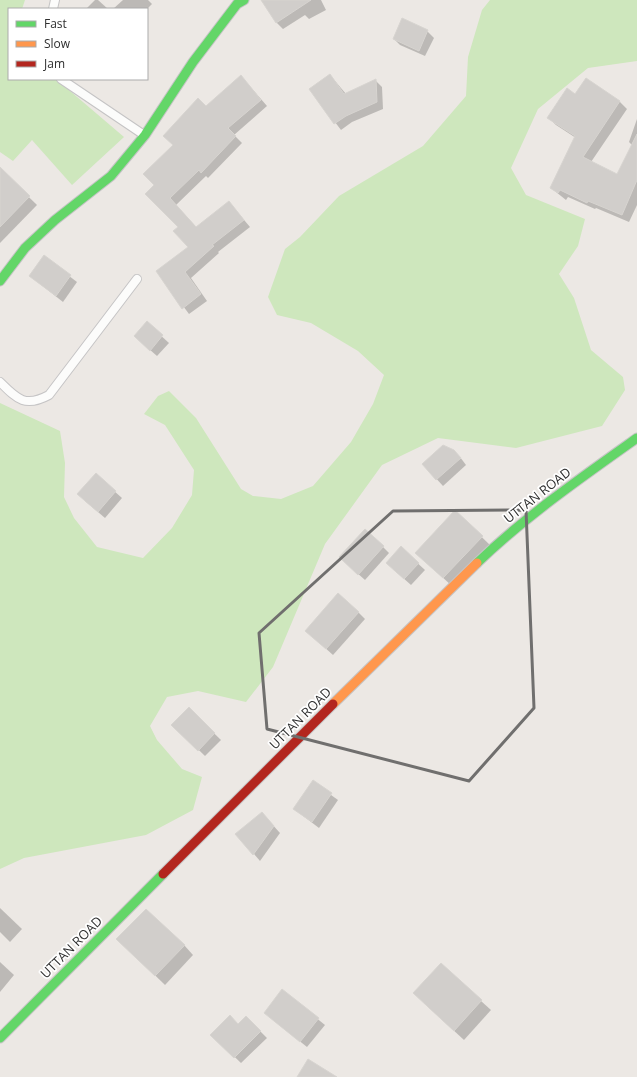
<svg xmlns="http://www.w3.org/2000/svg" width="637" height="1077" font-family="'Open Sans',sans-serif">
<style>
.green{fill:#cee7bd}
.shadow{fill:#0003}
.building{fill:#d1cecb;stroke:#d7d4d0}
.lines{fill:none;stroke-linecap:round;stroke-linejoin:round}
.lane-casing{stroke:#c5c4c5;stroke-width:10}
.fast-casing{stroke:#c5c4c5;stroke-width:11}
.slow-casing{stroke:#c5c4c5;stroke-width:11}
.jam-casing{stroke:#c5c4c5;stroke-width:11}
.lane{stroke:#fcfcfb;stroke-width:8}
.fast{stroke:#63d668;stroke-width:9}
.slow{stroke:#ff974d;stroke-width:9}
.jam{stroke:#b3261e;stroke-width:9}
.marked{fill:none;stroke:#706f6e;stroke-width:3;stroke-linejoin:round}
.labels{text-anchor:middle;stroke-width:3.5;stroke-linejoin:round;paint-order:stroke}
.street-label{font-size:13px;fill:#2e2e2e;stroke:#fff}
</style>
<rect width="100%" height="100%" fill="#ece8e4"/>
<g class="green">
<polygon points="0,0 25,0 22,9 9,9 9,79 56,79 124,137 72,185 32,140 13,161 0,152"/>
<polygon points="490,0 637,0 637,61 588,68 538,109 511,168 526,195 585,219 578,246 559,274 574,298 591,350 623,377 625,390 602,426 516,448 438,438 382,465 325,544 273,667 246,702 198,691 167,697 150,726 157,740 182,769 202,777 193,810 146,835 24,858 0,869 0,403 60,431 65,463 64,497 74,518 97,547 143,558 172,528 192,495 194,470 165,425 144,414 158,396 169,391 196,418 241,489 253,496 281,499 313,486 351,442 373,404 384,375 358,351 311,323 277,315 268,297 285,249 300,237 339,196 423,146 466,96 468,57 482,10"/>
</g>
<g class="shadow">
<polygon points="95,0 98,0 108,9 86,9"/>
<polygon points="123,0 148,0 152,4 147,9 113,9"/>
<polygon points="262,0 321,0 326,10 309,19 305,15 283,29 276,22"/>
<polygon points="427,31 434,38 425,56 400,45 394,39"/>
<polygon points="330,75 346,94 375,80 382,87 383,109 352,122 341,130 310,89"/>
<polygon points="586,79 620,102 627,109 591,162 617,175 632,145 629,142 637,119 637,205 629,222 596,208 595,209 568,197 566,200 551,188 576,138 556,125 549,118 575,95"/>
<polygon points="247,83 267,106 234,135 242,143 208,178 206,176 176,205 197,228 229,202 250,227 218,252 219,253 191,278 207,301 189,314 157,271 189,247 155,185 174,146 206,107"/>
<polygon points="2,171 37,205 0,243 0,173"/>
<polygon points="44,257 77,282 63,302 30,276"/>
<polygon points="147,323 169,343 157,356 141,342"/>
<polygon points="460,457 466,465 443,486 423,464"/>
<polygon points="96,475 122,498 105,518 85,501"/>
<polygon points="455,511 492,547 453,587 426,562"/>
<polygon points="383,547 389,553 365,580 347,564"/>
<polygon points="401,548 425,570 411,585 393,569"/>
<polygon points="358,612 365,619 333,655 313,637"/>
<polygon points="189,709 221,740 205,756 173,725"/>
<polygon points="313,782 338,800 319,828 294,809"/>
<polygon points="262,813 280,833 260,861 237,834"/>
<polygon points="0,908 22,929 10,942 0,932"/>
<polygon points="184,945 193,955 165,985 127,948"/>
<polygon points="0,962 14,975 0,992"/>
<polygon points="283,991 325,1025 307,1047 272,1019"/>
<polygon points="481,1001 491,1010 464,1040 424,1003"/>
<polygon points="246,1017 267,1038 241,1063 212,1035 238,1025"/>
</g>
<g class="building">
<polygon points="261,0 311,0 276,23"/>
<polygon points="402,18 428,30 419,51 393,39"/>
<polygon points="330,74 344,94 376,79 377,102 346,116 334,124 309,89"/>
<polygon points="241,75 261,100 228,128 236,136 201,173 199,170 170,198 196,227 229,201 244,220 212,245 214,246 185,272 201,294 182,309 156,271 188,247 173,231 178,227 145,194 154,185 143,174 173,145 163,136 198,98 206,106"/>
<polygon points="586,78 620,101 583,157 617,174 637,134 637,180 622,215 588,201 587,203 560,190 558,193 550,188 575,136 547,118 567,88 575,94"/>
<polygon points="0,167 30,196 0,227"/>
<polygon points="44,255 71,275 56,296 29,276"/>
<polygon points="147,321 163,335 150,351 134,336"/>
<polygon points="443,445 454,450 461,458 436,480 422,464"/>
<polygon points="96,473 116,491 98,512 77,494"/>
<polygon points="455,510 483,536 443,578 415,553"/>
<polygon points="365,529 384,546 358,575 339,557"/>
<polygon points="401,546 419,563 404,579 386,563"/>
<polygon points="338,593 359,612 326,649 305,631"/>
<polygon points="189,707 215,733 198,751 171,725"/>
<polygon points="313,780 332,793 312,822 293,809"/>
<polygon points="262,812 274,826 253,855 235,834"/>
<polygon points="146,909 185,945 155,976 116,939"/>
<polygon points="441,963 482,1000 454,1031 413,993"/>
<polygon points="282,989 319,1018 300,1042 264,1013"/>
<polygon points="230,1015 238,1024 246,1016 261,1031 234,1058 210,1035"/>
<polygon points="308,1059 337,1077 297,1077"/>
</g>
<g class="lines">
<defs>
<g id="lane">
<polyline points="53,9 55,0"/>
<polyline points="61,79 144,135"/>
<path d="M0 382C17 399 25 408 49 395L137 279"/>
</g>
<g id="fast">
<polyline points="0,281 25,248 55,220 111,176 145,135 193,62 237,4 244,0"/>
<path d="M477 563C526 516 582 477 637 438"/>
<polyline points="0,1038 163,874"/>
</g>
<polyline id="slow" points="333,704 477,563"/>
<polyline id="jam" points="163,874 333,704"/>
</defs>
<use href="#lane" class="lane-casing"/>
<use href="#fast" class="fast-casing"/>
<use href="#slow" class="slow-casing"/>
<use href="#jam" class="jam-casing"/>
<use href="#lane" class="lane"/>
<use href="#fast" class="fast"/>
<use href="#slow" class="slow"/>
<use href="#jam" class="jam"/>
</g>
<path class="marked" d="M526 510 534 708 469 781 267 729 259 633 393 511Z"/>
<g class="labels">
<g class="street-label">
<text transform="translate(537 495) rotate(-38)" y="5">UTTAN ROAD</text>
<text transform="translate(300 718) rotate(-45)" y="5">UTTAN ROAD</text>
<text transform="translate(71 947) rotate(-45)" y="5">UTTAN ROAD</text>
</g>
</g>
<rect x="8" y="8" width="140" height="72" fill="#ffffff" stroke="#ababab"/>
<rect x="16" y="21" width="20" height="6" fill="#63d668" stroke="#ababab"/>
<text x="44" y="28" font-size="12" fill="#2e2e2e">Fast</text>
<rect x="16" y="41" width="20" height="6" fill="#ff974d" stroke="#ababab"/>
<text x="44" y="48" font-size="12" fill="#2e2e2e">Slow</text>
<rect x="16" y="61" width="20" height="6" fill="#b3261e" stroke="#ababab"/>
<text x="44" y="68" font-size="12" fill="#2e2e2e">Jam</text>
</svg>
